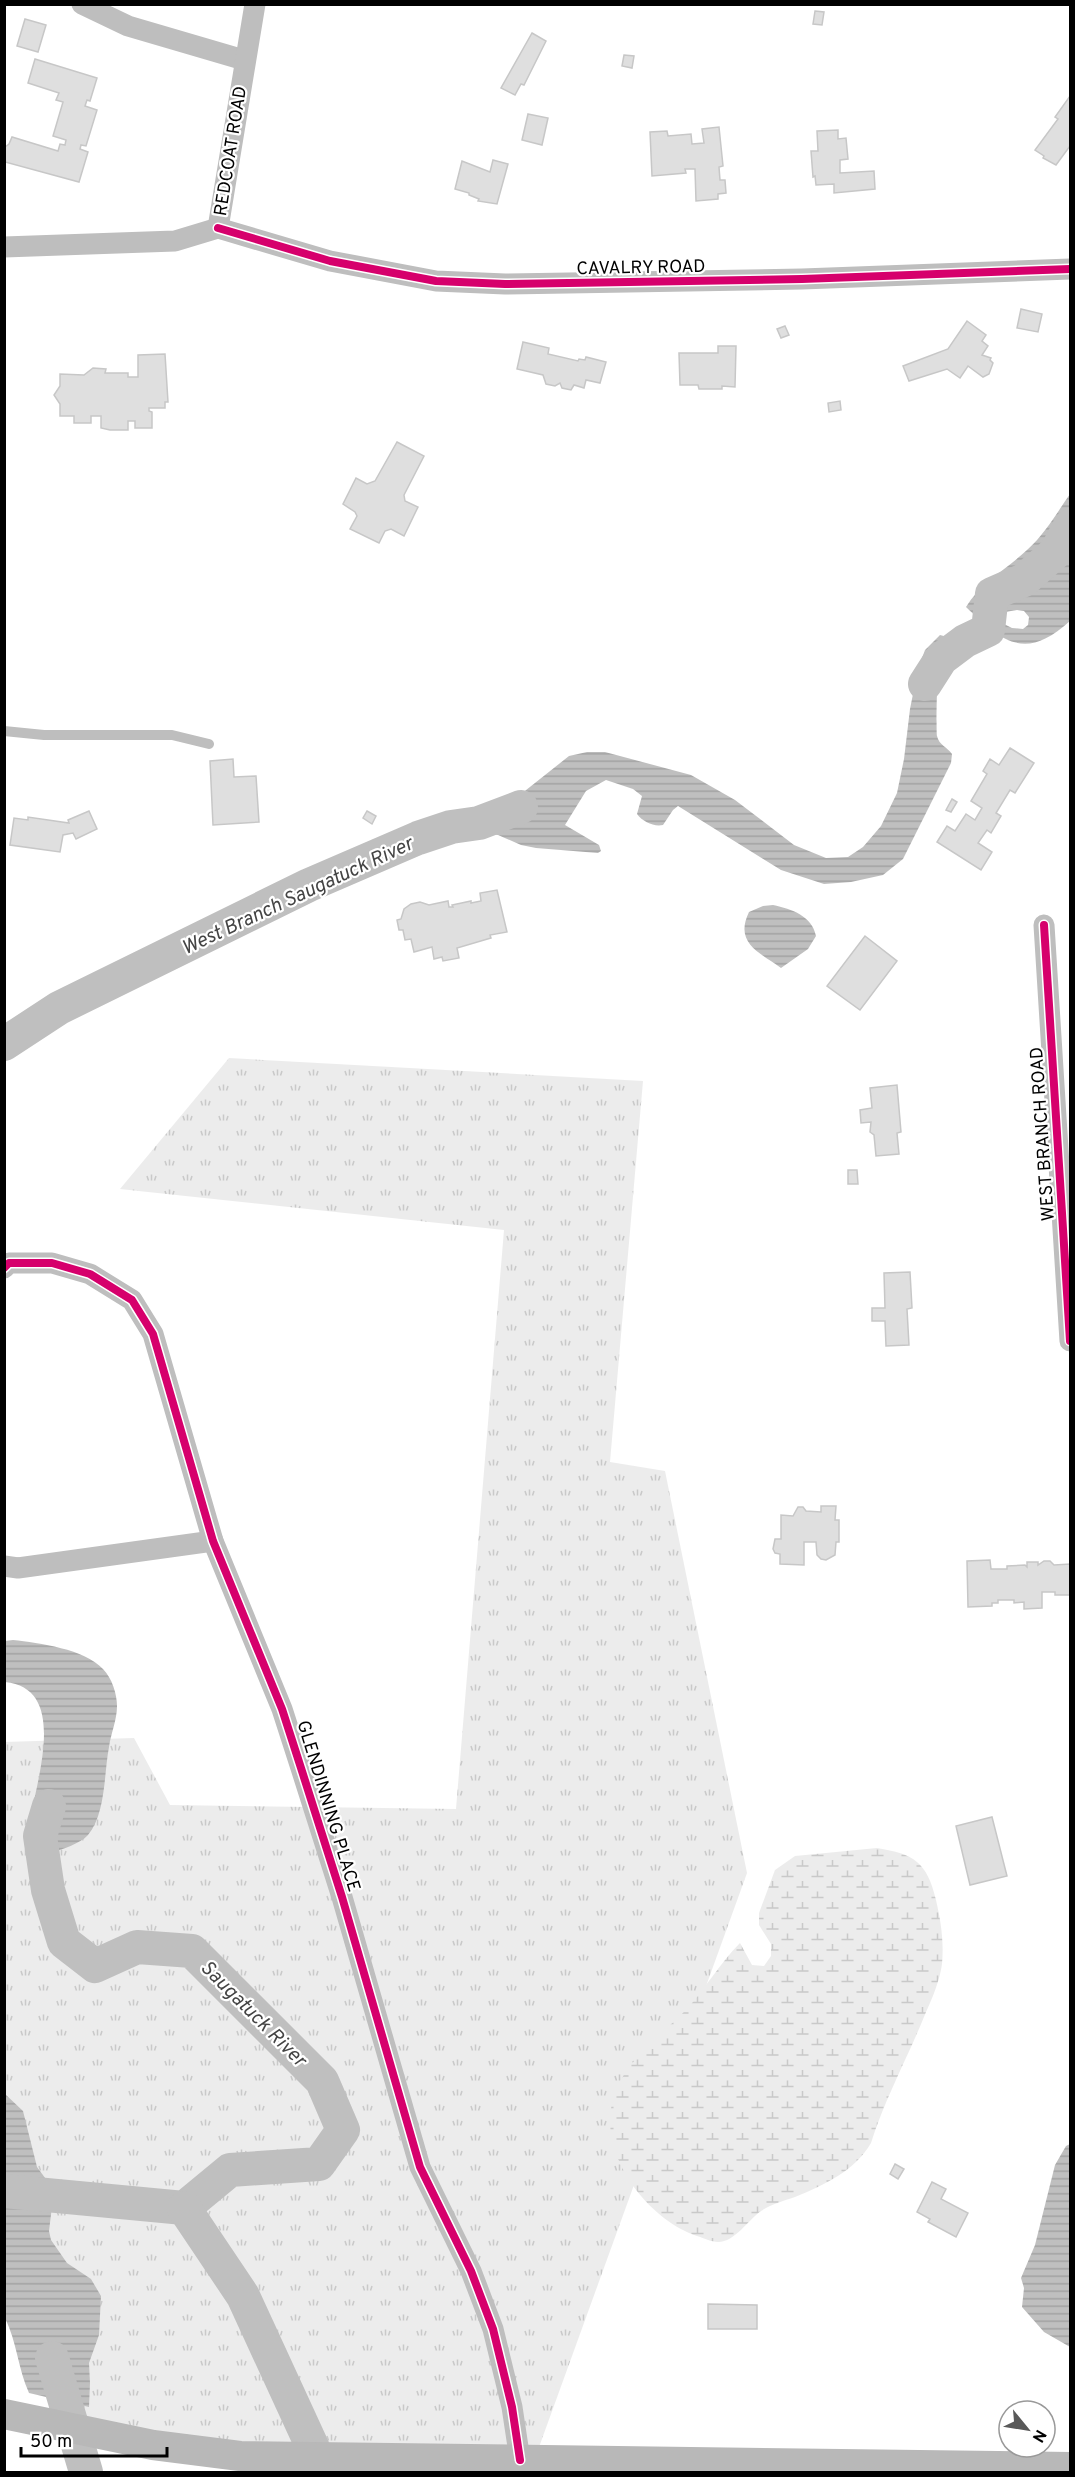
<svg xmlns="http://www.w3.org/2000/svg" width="1075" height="2477" font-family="Overpass,sans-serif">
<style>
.grass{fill:url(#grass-tufts)}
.wetland{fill:url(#wetland-marsh)}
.water{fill:url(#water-rules);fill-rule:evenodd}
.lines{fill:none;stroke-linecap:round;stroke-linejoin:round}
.river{stroke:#bfbfbf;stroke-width:34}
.building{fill:#dfdfdf;stroke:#c7c7c7;stroke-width:1.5}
.lane{stroke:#bebebe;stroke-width:10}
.street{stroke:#bebebe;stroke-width:21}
.secondary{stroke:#b8b8b8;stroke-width:30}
.cycleway-casing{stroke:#fff;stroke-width:11}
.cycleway{stroke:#d6006c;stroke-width:8}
.labels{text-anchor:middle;stroke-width:4.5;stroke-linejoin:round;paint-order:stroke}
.street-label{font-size:18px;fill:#000;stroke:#fff}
.water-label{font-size:20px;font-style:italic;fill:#444;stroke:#fff}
</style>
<defs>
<pattern id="grass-tufts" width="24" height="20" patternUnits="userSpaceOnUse" patternTransform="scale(1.5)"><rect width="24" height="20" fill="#ececec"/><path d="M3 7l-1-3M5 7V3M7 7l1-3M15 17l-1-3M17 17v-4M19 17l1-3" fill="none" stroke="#c9c9c9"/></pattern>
<pattern id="wetland-marsh" width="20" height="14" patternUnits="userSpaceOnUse" patternTransform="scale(1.5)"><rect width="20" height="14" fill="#ececec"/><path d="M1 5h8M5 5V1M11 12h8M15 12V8" fill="none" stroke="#c9c9c9"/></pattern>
<pattern id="water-rules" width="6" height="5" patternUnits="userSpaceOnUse" patternTransform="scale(1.5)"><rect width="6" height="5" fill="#bfbfbf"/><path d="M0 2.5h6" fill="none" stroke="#a2a2a2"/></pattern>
</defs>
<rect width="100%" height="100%" fill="#fff"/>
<polygon class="grass" points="229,1058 643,1081 610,1462 665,1471 747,1873 530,2472 68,2435 48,2395 5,2160 4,1742 134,1738 170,1805 456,1809 504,1230 120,1189"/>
<path class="wetland" d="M877 1848C914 1854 927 1862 936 1900 941 1922 944 1941 942 1964 940 1979 933 1997 926 2012 909 2055 885 2098 871 2143 855 2171 824 2185 795 2197 783 2201 772 2204 761 2211 748 2220 735 2242 718 2242 712 2242 703 2238 697 2236 643 2217 591 2145 617 2088 631 2056 662 2034 686 2010 705 1989 720 1963 740 1943L752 1965 764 1966 771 1956V1944L759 1925V1913L775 1870 795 1856Z"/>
<g class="water">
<path d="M1070 494V621C1026 661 1003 643 966 607 980 583 1007 569 1027 550 1045 534 1056 514 1070 494ZM1017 610 1024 611 1029 617 1028 625 1023 629 1012 628 1002 623 1001 619 1005 612Z"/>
<path d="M940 635 951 638 955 645V653C948 657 940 667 938 675 937 679 936 732 937 736 939 745 947 747 952 754L951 763 903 859 883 875 851 882 824 884 781 870 678 806 673 810 663 825C654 827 643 822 637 814L642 796 633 789 606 780 586 791 565 825 599 845 601 851 598 853 536 848 521 845 498 835 478 833 479 810 511 802 569 756 587 752H605L691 775 735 800 794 845 826 858 848 857 863 847 881 826 897 793 904 759 910 709 918 669 925 650Z"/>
<path d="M773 905C792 909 812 916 816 936L808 949 781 968C759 952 734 943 749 912L763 906Z"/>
<path d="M13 1640C39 1643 85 1649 103 1669 112 1678 117 1694 117 1706 117 1720 111 1733 109 1747 104 1772 106 1814 88 1835 80 1844 62 1849 51 1853L38 1849 27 1840C30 1796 75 1689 5 1682V1641Z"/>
<path d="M4 2093 23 2111 37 2167 54 2190 49 2231 51 2240 67 2263 91 2279 101 2296 99 2335 89 2363 90 2383 89 2407 29 2393C18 2369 17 2342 5 2318Z"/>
<polygon points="1070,2144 1070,2347 1044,2332 1022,2307 1024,2288 1021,2278 1035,2245 1055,2165 1066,2146"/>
</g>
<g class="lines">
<g class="river">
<polyline points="925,684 941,659 965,641 988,630 992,594 1024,580 1056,552 1070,526"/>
<polyline points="4,1044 59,1008 309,885 418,838 451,827 479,823 521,807"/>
<polyline points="4,2191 184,2208 230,2170 319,2164 343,2130 322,2081 192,1951 137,1947 95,1966 64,1942 48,1890 40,1836 49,1806"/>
<polyline points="184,2208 243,2296 324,2472"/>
<polyline points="52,2358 86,2472"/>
</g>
</g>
<g class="building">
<polygon points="815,11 824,12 822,25 813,24"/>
<polygon points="25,19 46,25 38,52 17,46"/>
<polygon points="532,33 546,41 524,85 521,84 515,95 501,88"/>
<polygon points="624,55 634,56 632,68 622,66"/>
<polygon points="35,59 97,78 90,101 87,100 85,106 97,110 86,146 81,145 80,149 88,152 79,182 5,162 5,147 9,144 12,137 58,151 60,144 65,145 66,140 53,136 63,102 56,100 59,93 28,83"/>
<polygon points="1070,96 1070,146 1056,165 1043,158 1044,156 1035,150 1058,119 1055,117"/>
<polygon points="528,114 548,118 542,145 522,140"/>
<polygon points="719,127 723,166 719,167 720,180 725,180 726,193 718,194 718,199 696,201 695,169 685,169 686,173 652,176 650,132 667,131 668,136 691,134 692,144 704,143 702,129"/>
<polygon points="838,130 838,139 846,138 848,159 840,160 840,173 874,171 875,189 834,193 834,184 816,185 815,176 813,177 811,151 818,151 817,131"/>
<polygon points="493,160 508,164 497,204 478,201 479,199 469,195 469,193 455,189 462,161 490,172"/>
<polygon points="1021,309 1042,314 1038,332 1017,328"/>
<polygon points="967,321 986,335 982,341 988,346 982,355 991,358 990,360 993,363 989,374 983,377 968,366 960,378 947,369 909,381 903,366 948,349"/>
<polygon points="785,326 789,335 781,338 777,329"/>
<polygon points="523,342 549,348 548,354 578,361 579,359 585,360 586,357 606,362 600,383 586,380 584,388 574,385 571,390 562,388 560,383 555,386 546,384 543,375 517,369"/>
<polygon points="718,346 736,346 735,387 722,386 722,389 699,389 698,385 680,385 679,353 718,353"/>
<polygon points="165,354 168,402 165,402 165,408 149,408 149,411 152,412 152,428 135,428 135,421 128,421 128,430 110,430 101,428 101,416 91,416 91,423 74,423 74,416 60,416 60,404 54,395 60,386 60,374 84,375 93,368 106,369 105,373 128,373 128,377 138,377 138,355"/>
<polygon points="840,401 841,410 829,412 828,403"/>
<polygon points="397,442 424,456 404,495 405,501 418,507 404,536 391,529 385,531 379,543 350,529 357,516 355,512 343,504 356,478 367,484 375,481"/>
<polygon points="1010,748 1034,763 1015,793 1010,790 996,813 1001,816 991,833 987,830 978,843 992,852 981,870 937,842 947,826 955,831 966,814 975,820 982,808 971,801 987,774 983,771 990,759 999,765"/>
<polygon points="233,759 234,777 256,776 259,822 213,825 210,761"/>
<polygon points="952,799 957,802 951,812 946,810"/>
<polygon points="89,811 97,829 76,839 73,833 63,835 60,852 10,845 14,818 28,820 28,817 69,823 68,820"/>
<polygon points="367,811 376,816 372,824 363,818"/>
<polygon points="497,890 507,932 490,935 491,938 457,948 459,958 443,961 442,957 434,959 432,947 414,952 411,939 405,940 403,930 399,930 397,920 401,919 404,909 411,904 420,902 429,905 448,901 449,907 453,907 452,905 471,901 471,903 481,901 480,893"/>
<polygon points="865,936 897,961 860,1010 827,986"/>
<polygon points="897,1085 901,1132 897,1133 899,1154 876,1156 874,1135 870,1132 871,1122 861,1123 860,1110 872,1108 870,1088"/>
<polygon points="848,1170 857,1170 858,1184 848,1184"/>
<polygon points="910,1272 912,1308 907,1309 909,1345 886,1346 885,1321 872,1321 872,1308 885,1308 884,1273"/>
<polygon points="821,1506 836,1506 835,1520 839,1520 839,1542 836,1542 835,1555 826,1560 821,1559 817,1555 816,1542 804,1542 804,1565 780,1564 780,1554 775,1553 773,1549 775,1539 781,1539 781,1515 793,1516 798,1507 803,1507 806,1511 821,1512"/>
<polygon points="990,1560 991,1569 1007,1569 1007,1566 1025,1565 1027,1567 1027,1562 1038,1562 1038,1565 1044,1561 1050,1561 1054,1565 1070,1564 1070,1595 1055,1595 1055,1592 1042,1592 1042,1608 1024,1609 1024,1602 1014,1603 1014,1600 998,1600 998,1603 992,1603 992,1606 968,1607 967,1561"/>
<polygon points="992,1817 1007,1876 970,1885 956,1826"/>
<polygon points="895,2164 904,2169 898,2179 890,2174"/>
<polygon points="932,2182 946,2189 941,2199 968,2213 956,2237 928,2222 930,2219 917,2212"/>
<polygon points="708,2304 757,2305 757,2329 708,2329"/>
</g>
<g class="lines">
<polyline class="lane" points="4,731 44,735 172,735 209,744"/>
<g class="street">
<polyline points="82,4 128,26 244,60"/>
<polyline points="218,228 330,261 436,281 505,284 802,279 1070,269"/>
<polyline points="218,228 255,4"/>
<polyline points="4,247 175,241 218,228"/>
<polyline points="1044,925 1070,1341"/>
<polyline points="4,1268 9,1263 52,1263 90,1274 132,1300 153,1334 213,1541 282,1709 301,1768 342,1897 420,2167 471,2271 493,2329 512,2407 520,2460"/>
<polyline points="4,1566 18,1568 213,1541"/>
</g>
<polyline class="secondary" points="4,2414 153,2445 240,2456 1070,2467"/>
<defs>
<g id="cycleway">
<polyline points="218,228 330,261 436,281 505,284 802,279 1070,269"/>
<polyline points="1044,925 1070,1341"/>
<polyline points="4,1268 9,1263 52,1263 90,1274 132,1300 153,1334 213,1541 282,1709 301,1768 342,1897 420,2167 471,2271 493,2329 512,2407 520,2460"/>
</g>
</defs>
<use href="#cycleway" class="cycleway-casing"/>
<use href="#cycleway" class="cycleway"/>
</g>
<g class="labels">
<g class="street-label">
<text transform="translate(230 151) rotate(-81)" y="6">REDCOAT ROAD</text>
<text transform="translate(641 267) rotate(-1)" y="6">CAVALRY ROAD</text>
<text transform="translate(1042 1134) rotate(-94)" y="6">WEST BRANCH ROAD</text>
<text transform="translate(329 1806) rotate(73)" y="6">GLENDINNING PLACE</text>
</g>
<g class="water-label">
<text transform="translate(297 895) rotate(-25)" y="7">West Branch Saugatuck River</text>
<text transform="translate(254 2013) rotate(45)" y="7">Saugatuck River</text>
</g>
</g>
<rect width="1075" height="2477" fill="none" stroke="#000000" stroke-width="12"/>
<g transform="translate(1027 2429) rotate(120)"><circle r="28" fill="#ffffff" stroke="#999999" stroke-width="1.5"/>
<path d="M0-4.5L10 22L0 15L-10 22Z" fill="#595959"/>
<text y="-9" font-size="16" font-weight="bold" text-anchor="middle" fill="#000000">N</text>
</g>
<path d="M21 2447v9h146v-9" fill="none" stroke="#000000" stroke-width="3"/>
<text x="30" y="2447" font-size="18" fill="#000000" stroke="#ffffff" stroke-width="4.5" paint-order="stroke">50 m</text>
</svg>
